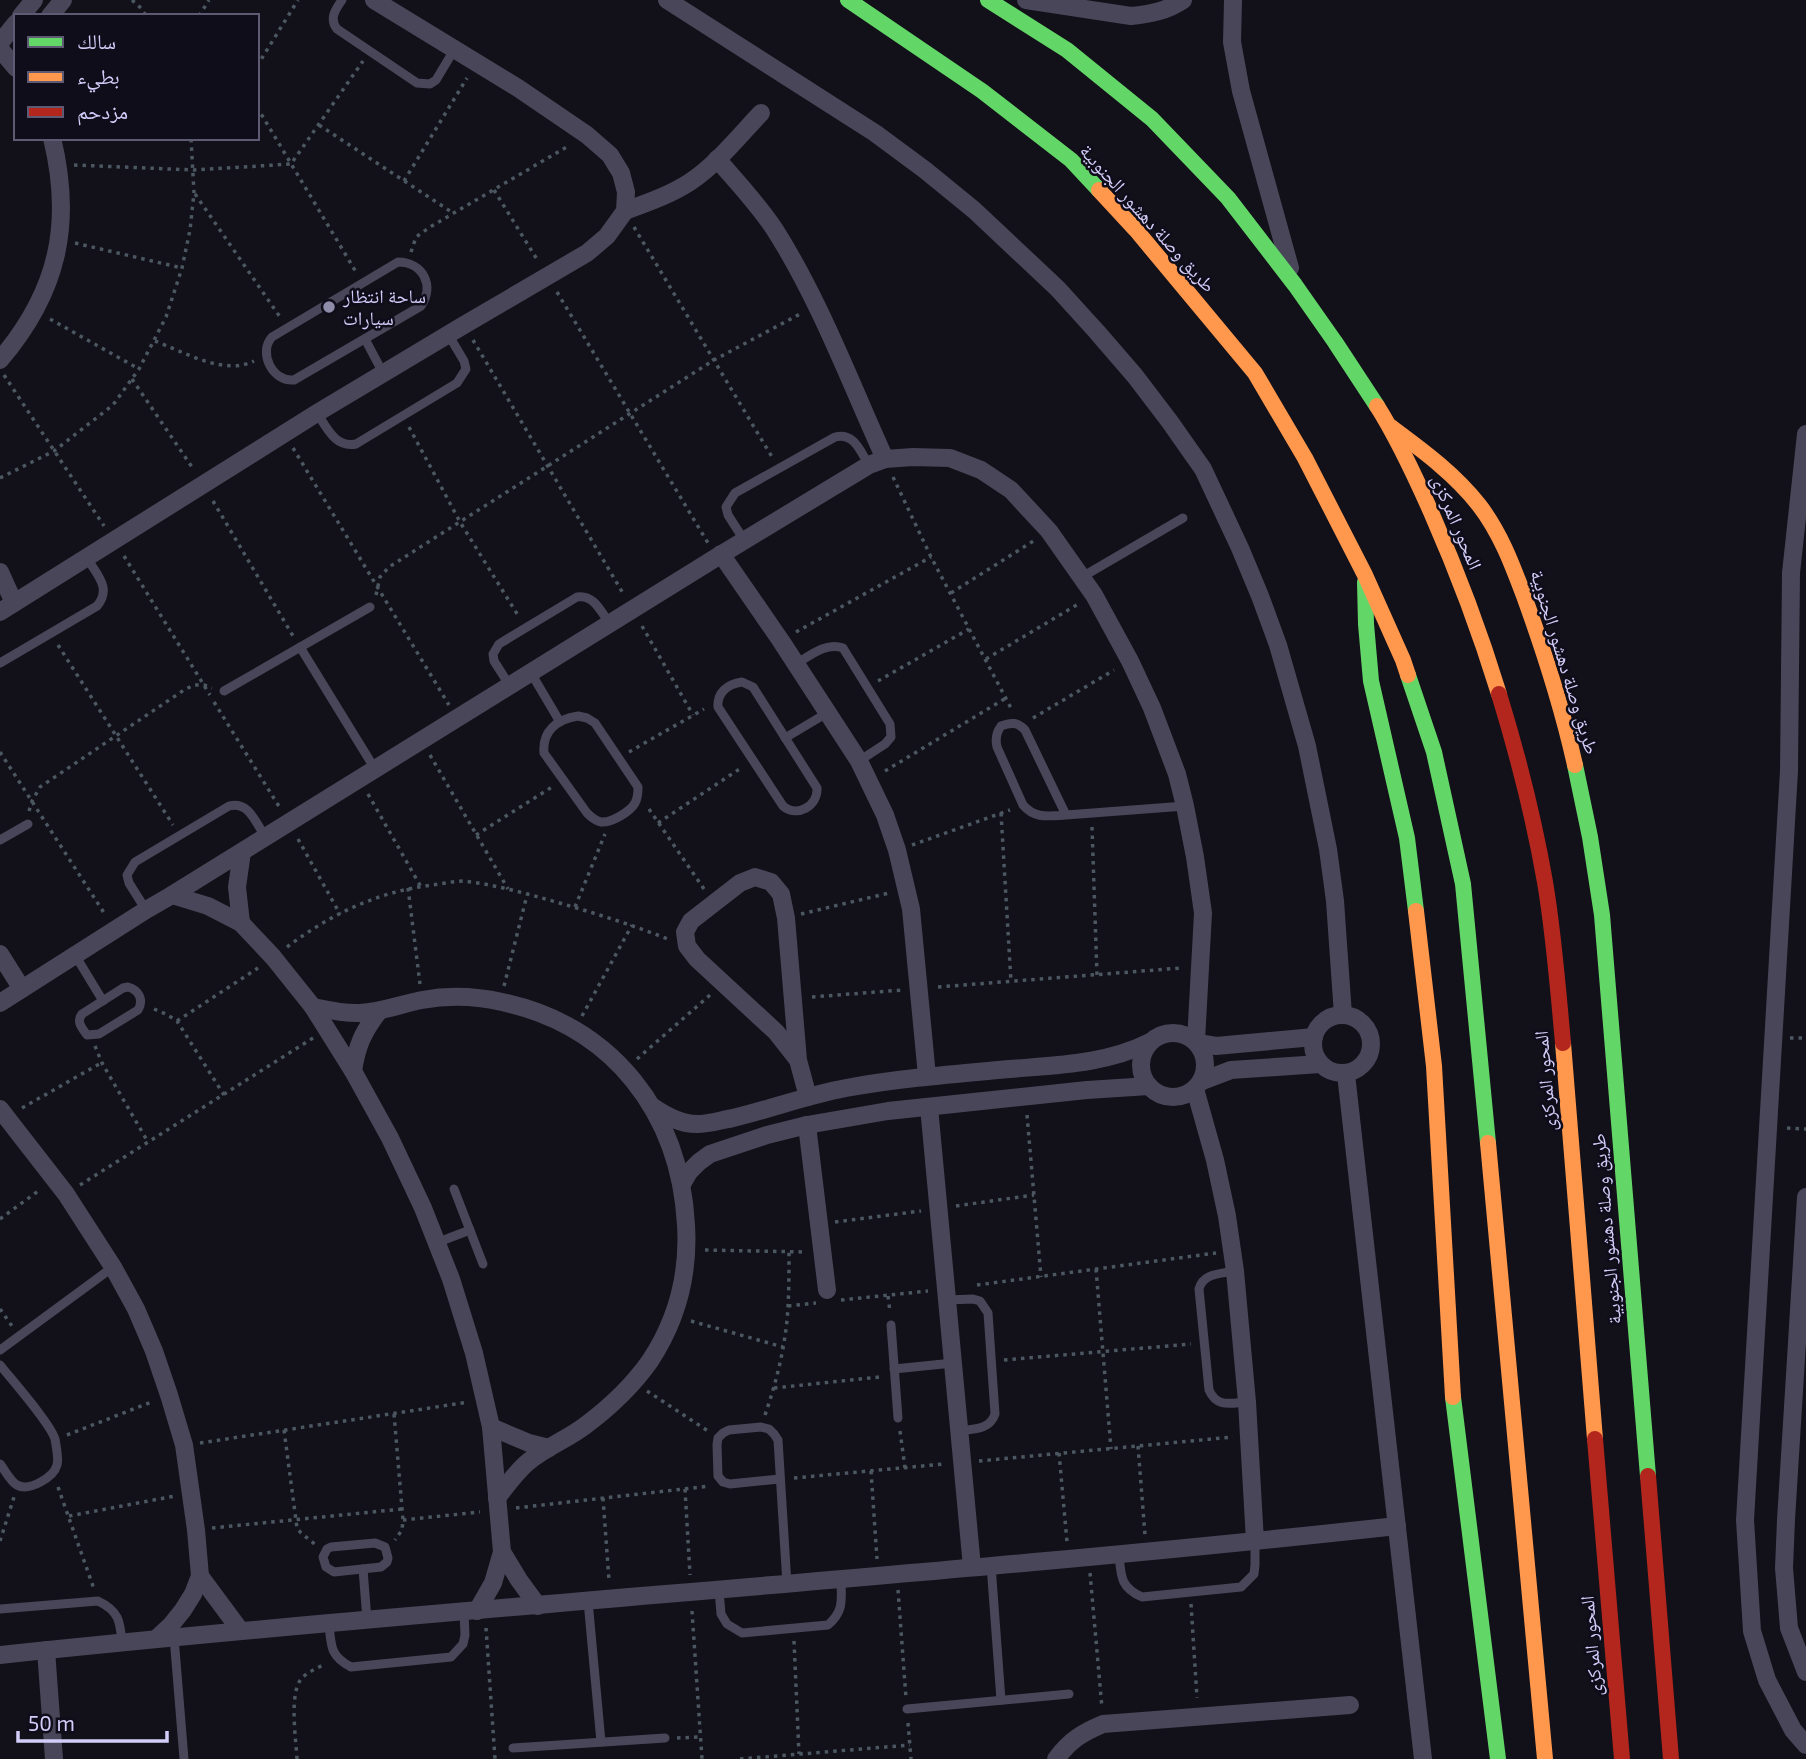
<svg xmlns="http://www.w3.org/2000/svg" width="1806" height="1759" font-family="'Exo 2','Noto Naskh Arabic',sans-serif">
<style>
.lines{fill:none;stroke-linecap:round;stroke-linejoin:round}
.path{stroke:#4b5761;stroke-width:3.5;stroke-dasharray:3.5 5;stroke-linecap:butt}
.lane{stroke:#484658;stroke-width:9}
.street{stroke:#484658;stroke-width:18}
.fast{stroke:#63d668;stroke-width:16}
.slow{stroke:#ff974d;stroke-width:16}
.jam{stroke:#b3261e;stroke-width:16}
.poi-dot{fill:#8f8caa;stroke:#100d1b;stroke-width:2.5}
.labels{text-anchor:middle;stroke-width:5;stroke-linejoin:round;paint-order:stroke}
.street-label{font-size:19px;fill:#d3cef9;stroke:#100d1b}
.poi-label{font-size:19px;fill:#d3cef9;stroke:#100d1b;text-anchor:start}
</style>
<rect width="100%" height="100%" fill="#121018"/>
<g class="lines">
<g class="path">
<polyline points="132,0 142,9 146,16"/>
<polyline points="199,16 209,0"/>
<polyline points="257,66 298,0"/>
<polyline points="257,107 356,272"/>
<polyline points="319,125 453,213"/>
<polyline points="74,165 194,170 291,164 363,61"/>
<polyline points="404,181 467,78"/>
<polyline points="494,190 538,261"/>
<polyline points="195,194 280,317"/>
<polyline points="634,227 772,457"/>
<polyline points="75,243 182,268"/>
<polyline points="411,252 416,237 430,227 570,145"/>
<polyline points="557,292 708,543"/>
<polyline points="50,319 139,369"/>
<polyline points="473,340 624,595"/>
<path d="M155 341C184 352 224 376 254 361"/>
<polyline points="4,375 104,526"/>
<polyline points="132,379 194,470"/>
<polyline points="409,427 460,522 519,617"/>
<polyline points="293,448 449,705"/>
<polyline points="893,477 931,557 1012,710"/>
<polyline points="0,478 54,451 113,405 139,369 166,317 182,268 190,230 194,193 191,138"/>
<polyline points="213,501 293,636"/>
<polyline points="124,556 210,695"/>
<polyline points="951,593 1035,540"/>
<polyline points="376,595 380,577 389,567 714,360 802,313"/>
<polyline points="642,626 693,715"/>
<polyline points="796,632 931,557"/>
<polyline points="58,645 173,825"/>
<polyline points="986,659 1080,603"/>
<polyline points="878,681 969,629"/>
<polyline points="214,702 280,808"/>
<polyline points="1033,718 1114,670"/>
<polyline points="0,752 106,916"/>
<polyline points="629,752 704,709"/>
<polyline points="430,755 508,889"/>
<polyline points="885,771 1006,698"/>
<polyline points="368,794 421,887"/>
<polyline points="649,809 704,889"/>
<polyline points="29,811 32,801 40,787 184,690 194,685 204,685 212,688"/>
<polyline points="1001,813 1011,982"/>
<polyline points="658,823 741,768"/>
<polyline points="1092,827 1097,975"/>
<polyline points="476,835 552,787"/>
<polyline points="298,839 340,914"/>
<polyline points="912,845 1010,810"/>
<polyline points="408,888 420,984"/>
<polyline points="575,907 605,834"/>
<polyline points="801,914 889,893"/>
<path d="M287 947C331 914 377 892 432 885 442 884 453 881 464 881 490 884 517 891 542 898 585 910 627 923 668 939"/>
<polyline points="504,986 527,895"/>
<polyline points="938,987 1181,968"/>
<polyline points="812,997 902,990"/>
<polyline points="154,1009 166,1014 177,1021 224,1095"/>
<polyline points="582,1016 632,925"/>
<polyline points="177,1021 258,968"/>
<polyline points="1790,1038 1806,1038"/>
<polyline points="95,1046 102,1063 148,1142"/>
<polyline points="637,1059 710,995"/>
<polyline points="22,1108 101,1063"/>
<polyline points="1027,1115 1041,1277"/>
<polyline points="1787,1128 1806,1129"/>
<polyline points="80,1185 313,1038"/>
<polyline points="956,1206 1034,1195"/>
<polyline points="0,1219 41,1189"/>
<polyline points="835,1222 921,1211"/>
<polyline points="705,1250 806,1252"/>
<polyline points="1096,1269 1111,1449"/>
<polyline points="977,1285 1216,1253"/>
<polyline points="888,1296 890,1312"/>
<polyline points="841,1300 928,1291"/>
<polyline points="788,1306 816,1303"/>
<polyline points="0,1309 12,1326"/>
<polyline points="691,1321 783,1347"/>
<polyline points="1004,1360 1191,1344"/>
<polyline points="774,1388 880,1377"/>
<polyline points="647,1391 708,1431"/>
<polyline points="394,1414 403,1520 402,1530 395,1540"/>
<path d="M765 1415C777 1380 786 1344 788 1307 789 1289 789 1270 789 1252"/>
<polyline points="284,1430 297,1528 301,1533 316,1545"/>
<polyline points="900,1431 905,1468"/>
<polyline points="67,1435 154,1401"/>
<polyline points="200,1443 469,1402"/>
<polyline points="1138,1446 1145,1535"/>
<polyline points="1059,1453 1067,1542"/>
<polyline points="979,1461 1233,1437"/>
<polyline points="871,1471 877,1559"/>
<polyline points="794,1478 944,1464"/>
<polyline points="58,1487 94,1589"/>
<polyline points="685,1489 690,1575"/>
<polyline points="603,1498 609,1580"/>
<polyline points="516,1508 710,1486"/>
<polyline points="69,1516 175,1496"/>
<polyline points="403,1520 480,1512"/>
<polyline points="212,1528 402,1509"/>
<polyline points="0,1541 14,1497"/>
<polyline points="1090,1573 1102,1708"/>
<polyline points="898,1590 906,1698"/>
<polyline points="1191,1604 1197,1698"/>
<polyline points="692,1611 702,1759"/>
<polyline points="486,1628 495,1759"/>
<polyline points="794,1641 799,1754"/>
<polyline points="908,1723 911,1759"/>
<polyline points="677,1738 700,1737"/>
<path d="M297 1759C296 1739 289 1695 301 1679 307 1672 318 1668 325 1664"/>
<polyline points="740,1759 910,1745"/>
</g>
<g class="lane">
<path d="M342 0C335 10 329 19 337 29L417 83 430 84 436 80 454 50"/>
<path d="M398 262C423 262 435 286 421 306L294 380C272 382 258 352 272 337Z"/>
<polyline points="365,339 383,373"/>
<path d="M317 413C327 428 335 448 356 444L457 383 466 369 464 361 448 334"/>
<path d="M744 540 728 515 726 507 735 493 835 437C854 432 860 451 869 465"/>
<polyline points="1082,577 1183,518"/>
<polyline points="300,647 375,769"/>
<path d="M0 663 97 606C112 588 97 575 87 558"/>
<path d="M796 664C811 655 826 642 843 648L890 724 891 737 885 744 859 761"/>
<polyline points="531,673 560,722"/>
<path d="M742 682 753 687 817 788C818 806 797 818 783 806L718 707C717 693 727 684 742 682Z"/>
<path d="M510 686 494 661 493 654 499 644 577 597C594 594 601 612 610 624"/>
<polyline points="224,691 370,607"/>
<path d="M578 716 587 718 595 723 638 787C638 793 638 798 635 803 630 812 611 823 601 822 596 821 591 817 587 813L544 753C542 731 557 719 578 716Z"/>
<polyline points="785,738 827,713"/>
<path d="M1066 815C1048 816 1035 819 1023 805L997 747C995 739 996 733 1001 726 1011 722 1018 722 1025 730L1066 815 1185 806"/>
<polyline points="0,840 28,824"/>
<path d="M146 910 129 883 127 875 135 862 229 806C249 801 255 822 265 836"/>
<polyline points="75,955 103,1001"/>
<path d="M128 987C139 990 144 1000 138 1010L99 1034 87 1035C82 1028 76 1022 82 1014L123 988Z"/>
<polyline points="454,1189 483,1264"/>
<polyline points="436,1243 470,1230"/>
<path d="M1235 1271C1220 1274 1203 1273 1199 1289L1209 1390C1217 1408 1230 1403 1247 1402"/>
<path d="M947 1300 973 1299 980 1301 988 1313 995 1414C990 1430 973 1429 959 1431"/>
<polyline points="891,1325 898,1418"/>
<polyline points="0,1350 113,1267"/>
<path d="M0 1365C12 1380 50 1423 55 1439 56 1446 59 1458 57 1465 54 1477 29 1492 17 1485 10 1481 5 1470 0 1464"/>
<polyline points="894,1369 953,1363"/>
<polyline points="780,1479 730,1484 723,1482 718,1476 717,1445 718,1438 723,1433 729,1430 761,1427 769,1429 774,1434 778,1440 787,1584"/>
<polygon points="375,1543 385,1547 388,1558 387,1562 381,1567 334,1572 326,1567 323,1557 327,1549 331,1547"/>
<path d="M1119 1554C1121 1576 1120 1587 1142 1597L1241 1587 1254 1574 1255 1565V1541"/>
<polyline points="991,1565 1001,1700"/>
<polyline points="363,1569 367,1620"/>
<path d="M719 1590 721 1614 727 1624 742 1633 828 1625C845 1610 841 1599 841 1579"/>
<polyline points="588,1601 601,1742"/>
<path d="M0 1609 98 1601C119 1611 120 1621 122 1642"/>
<path d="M329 1623C331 1646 330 1656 351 1667L451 1657 463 1644 465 1635 464 1612"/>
<polyline points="174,1637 184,1759"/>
<polyline points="907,1709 1069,1694"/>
<polyline points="513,1748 665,1738"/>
</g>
<g class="street">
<polyline points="667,0 875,133 925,170 974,210 1058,289 1097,332 1135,376 1170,422 1203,469 1240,548 1260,596 1278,645 1307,746 1328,849 1335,901 1343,1015"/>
<path d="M1026 0 1131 16C1150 14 1167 11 1183 0"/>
<polyline points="1233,0 1232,42 1241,91 1290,268"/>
<polyline points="21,16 34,0"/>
<polyline points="50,16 63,0"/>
<polyline points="0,43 16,23"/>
<polyline points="0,49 16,68"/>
<path d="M717 159C737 182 758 204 775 230 820 301 850 382 885 459"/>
<path d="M625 211C647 203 670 195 690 182 717 164 739 136 761 113"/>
<path d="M0 360C58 292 73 224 52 138"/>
<polyline points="1806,434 1791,573 1789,771 1745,1520 1752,1631 1767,1680 1793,1730 1806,1745"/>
<polyline points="721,554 781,641 859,761 885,815 897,850 911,909 927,1076"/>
<polyline points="0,572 14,603"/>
<polyline points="0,612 317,413 464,325 587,253 607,236 625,211 626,192 621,173 610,155 587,135 518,88 374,0"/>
<polyline points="172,895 208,906 241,923 273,957 313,1007 353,1071 390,1138 423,1208 451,1279 474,1353 491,1427 502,1552 493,1583 477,1611"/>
<polyline points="241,923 237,887 242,852"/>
<polyline points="0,954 22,989"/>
<polyline points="0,1003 146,910 172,895 717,557 869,465 885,459 913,457 950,458 981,470 1011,490 1049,531 1094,595 1130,661 1152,708 1177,774 1185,806 1195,857 1203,913 1196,1041"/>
<path d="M313 1007C328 1010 345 1014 360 1013 382 1012 401 1004 422 1000 448 995 476 996 502 1002 613 1026 680 1113 686 1225 689 1274 677 1320 650 1361 633 1385 610 1407 586 1425 568 1439 546 1447 528 1462 516 1472 507 1485 497 1498"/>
<circle cx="1342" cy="1044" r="29"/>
<circle cx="1173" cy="1065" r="32"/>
<polyline points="1198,1043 1216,1046 1314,1037"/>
<polyline points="798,1060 786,918 781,894 771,882 755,877 740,883 691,921 685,932 687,946 697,959 776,1032 798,1060 808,1097"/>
<path d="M353 1071C357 1045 363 1032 379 1011"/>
<polyline points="1346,1074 1423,1759"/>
<polyline points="1202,1081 1231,1070 1320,1064"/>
<polyline points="1195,1089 1215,1160 1227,1216 1235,1271 1247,1402 1255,1541"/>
<path d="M653 1107C666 1116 680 1124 697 1124 709 1124 721 1120 733 1118 771 1109 808 1095 846 1088 901 1078 955 1074 1010 1069 1058 1065 1106 1064 1150 1042"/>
<polyline points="929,1107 972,1567"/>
<polyline points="0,1109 66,1194 113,1267 136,1309 154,1351 169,1395 184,1445 196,1530 200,1576 193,1594 183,1610 171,1625 157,1638"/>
<polyline points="807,1125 827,1290"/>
<polyline points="682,1184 689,1172 699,1162 710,1154 767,1135 807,1125 888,1111 1087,1090 1149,1086"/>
<polyline points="1806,1197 1786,1520 1784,1568 1789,1628 1806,1672"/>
<polyline points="491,1427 529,1443 549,1448"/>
<polyline points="502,1552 519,1580 538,1606"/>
<polyline points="200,1576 240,1630"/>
<polyline points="46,1650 54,1759"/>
<path d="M0 1655C465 1606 932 1577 1397 1526"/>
<path d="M1056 1759C1070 1740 1082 1733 1103 1724L1350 1705"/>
</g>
<g class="fast">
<polyline points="848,0 982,91 1071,160 1099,190"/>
<polyline points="988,0 1067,50 1152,119 1228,198 1295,285 1335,342 1377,406"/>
<polyline points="1365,582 1366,624 1371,681 1407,838 1416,911"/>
<polyline points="1408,675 1434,752 1463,884 1488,1143"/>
<polyline points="1575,765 1590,837 1602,915 1648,1476"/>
<polyline points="1453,1397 1498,1759"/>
</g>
<g class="slow">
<polyline points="1099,190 1136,230 1255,373 1305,458 1365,575 1403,660 1408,675"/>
<path d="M1377 406C1398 439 1415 476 1431 512 1457 571 1480 632 1499 694"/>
<path d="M1391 427C1422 450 1455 474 1479 505 1500 532 1512 564 1524 596 1544 651 1562 707 1575 765"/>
<polyline points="1416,911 1434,1066 1453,1397"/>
<polyline points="1563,1043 1595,1439"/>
<polyline points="1488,1143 1545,1759"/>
</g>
<g class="jam">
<path d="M1499 694C1518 756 1534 819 1545 882 1554 935 1558 989 1563 1043"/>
<polyline points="1595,1439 1622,1759"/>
<polyline points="1648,1476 1671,1759"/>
</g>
</g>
<circle class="poi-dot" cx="329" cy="307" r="7"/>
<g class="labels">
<g class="street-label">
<text transform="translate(1148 218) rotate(48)" y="7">طريق وصلة دهشور الجنوبية</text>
<text transform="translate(1457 522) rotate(67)" y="7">المحور المركزى</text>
<text transform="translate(1565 662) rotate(73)" y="7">طريق وصلة دهشور الجنوبية</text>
<text transform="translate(1545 1081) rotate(-95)" y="7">المحور المركزى</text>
<text transform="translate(1606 1229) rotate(-95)" y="7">طريق وصلة دهشور الجنوبية</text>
<text transform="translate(1591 1646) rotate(-95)" y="7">المحور المركزى</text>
</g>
<g class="poi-label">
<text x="343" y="303">ساحة انتظار<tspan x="343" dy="22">سيارات</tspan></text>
</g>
</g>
<rect x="14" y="14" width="245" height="126" fill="#100d1b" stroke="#5e5a74" stroke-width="2"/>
<rect x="28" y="37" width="35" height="10" fill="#63d668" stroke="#5e5a74" stroke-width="2"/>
<text x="77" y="49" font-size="21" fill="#d3cef9">سالك</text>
<rect x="28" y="72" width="35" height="10" fill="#ff974d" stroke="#5e5a74" stroke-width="2"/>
<text x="77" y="84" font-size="21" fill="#d3cef9">بطيء</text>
<rect x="28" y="107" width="35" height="10" fill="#b3261e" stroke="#5e5a74" stroke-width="2"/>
<text x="77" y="119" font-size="21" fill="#d3cef9">مزدحم</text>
<path d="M18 1731v10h149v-10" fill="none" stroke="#d3cef9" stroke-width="3.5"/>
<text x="28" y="1731" font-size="21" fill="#d3cef9" stroke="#100d1b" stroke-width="5" paint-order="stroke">50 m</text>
</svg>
